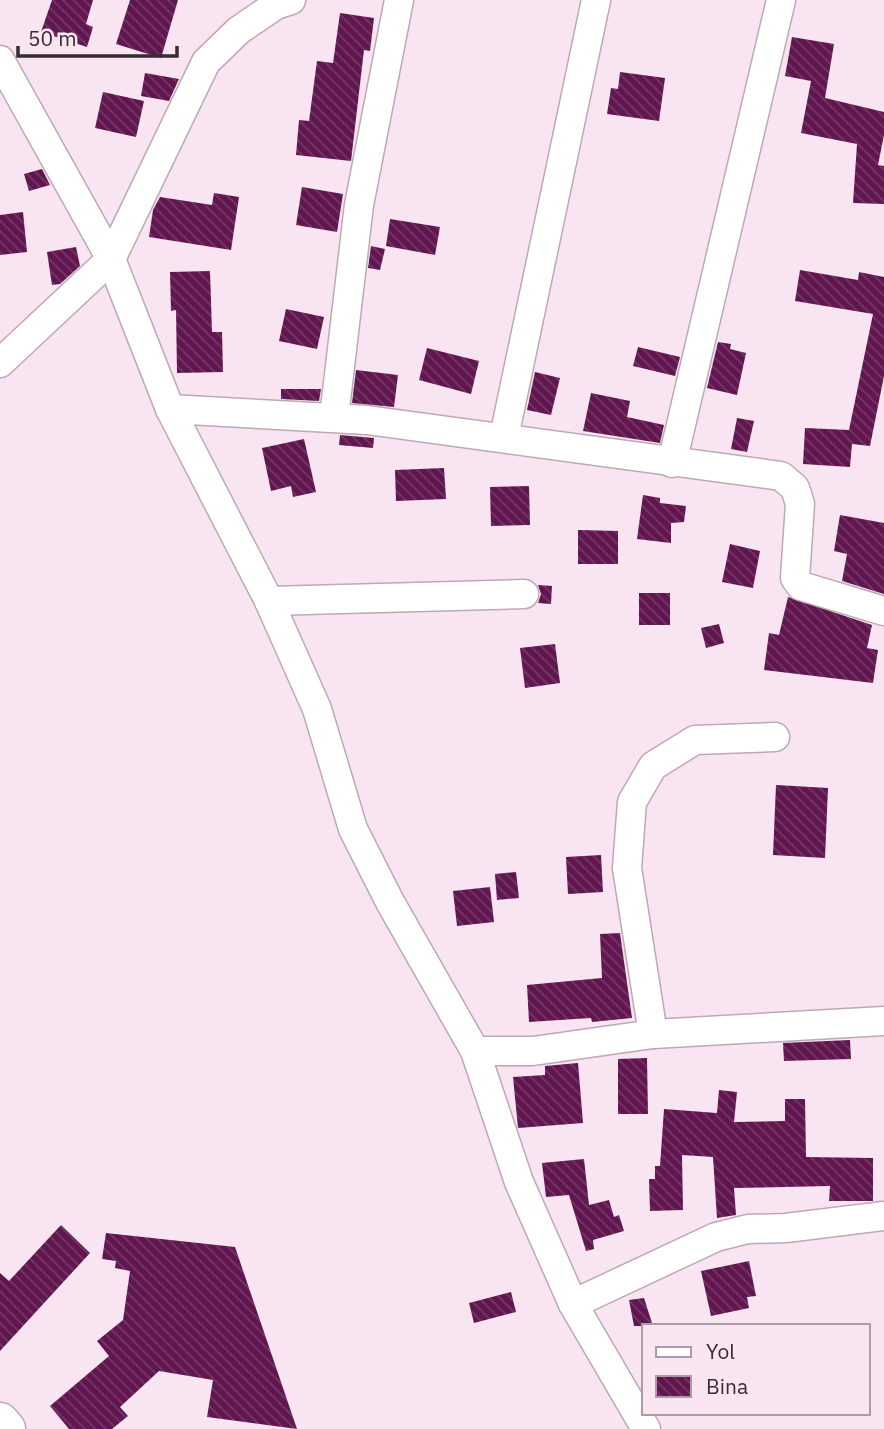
<svg xmlns="http://www.w3.org/2000/svg" width="884" height="1429" font-family="'IBM Plex Sans',sans-serif">
<style>
.building{fill:url(#building-back-hatch)}
.lines{fill:none;stroke-linecap:round;stroke-linejoin:round}
.minor-casing{stroke:#bca9b5;stroke-width:31}
.highway-casing{stroke:#bca9b5;stroke-width:41}
.minor{stroke:#fff;stroke-width:28}
.highway{stroke:#fff;stroke-width:38}
</style>
<defs>
<pattern id="building-back-hatch" width="6" height="6" patternUnits="userSpaceOnUse" patternTransform="scale(1.75)"><rect width="6" height="6" fill="#61164f"/><path d="M-1 5l2 2M0 0l6 6M5-1l2 2" fill="none" stroke="#743866"/></pattern>
</defs>
<rect width="100%" height="100%" fill="#f9e5f1"/>
<g class="building">
<polygon points="52,0 93,0 86,24 93,27 87,47 41,32"/>
<polygon points="130,0 178,0 161,58 116,44"/>
<polygon points="340,13 374,18 370,51 364,50 351,161 296,155 299,120 309,121 317,61 333,63"/>
<polygon points="792,37 834,44 825,98 884,112 884,135 878,165 884,166 884,204 853,203 857,144 801,133 811,81 785,76"/>
<polygon points="620,72 665,78 659,121 607,114 611,88 618,89"/>
<polygon points="145,73 179,79 169,101 141,96"/>
<polygon points="103,92 144,101 136,137 95,128"/>
<polygon points="42,169 50,185 29,191 24,174"/>
<polygon points="302,187 343,194 337,232 296,225"/>
<polygon points="214,193 239,197 231,250 149,237 153,210 160,197 212,205"/>
<polygon points="23,212 27,252 0,255 0,215"/>
<polygon points="390,219 440,227 435,255 386,246"/>
<polygon points="371,246 385,249 380,270 368,268"/>
<polygon points="76,247 80,266 60,284 52,285 47,252"/>
<polygon points="800,270 858,280 859,272 884,277 884,376 870,446 852,444 850,467 803,464 805,428 849,430 873,314 795,301"/>
<polygon points="210,271 212,332 222,332 223,372 177,373 176,310 171,311 170,272"/>
<polygon points="286,309 324,317 317,349 279,341"/>
<polygon points="718,342 731,344 730,349 746,353 737,395 707,388"/>
<polygon points="638,347 680,357 675,376 633,366"/>
<polygon points="427,348 479,361 471,394 419,380"/>
<polygon points="356,370 398,375 394,407 352,403"/>
<polygon points="535,372 560,378 551,415 527,410"/>
<polygon points="281,389 321,389 319,401 281,399"/>
<polygon points="591,393 630,401 627,417 664,425 660,443 583,431"/>
<polygon points="737,418 754,421 747,452 731,449"/>
<polygon points="340,435 374,438 373,448 339,445"/>
<polygon points="304,439 316,492 293,497 291,486 271,491 262,448"/>
<polygon points="444,468 446,499 396,501 395,470"/>
<polygon points="529,486 530,525 491,526 490,487"/>
<polygon points="643,495 660,498 660,503 686,506 684,522 671,523 671,543 637,539"/>
<polygon points="840,515 884,523 884,594 842,581 847,554 834,551"/>
<polygon points="578,530 618,531 618,564 578,564"/>
<polygon points="730,544 760,551 753,588 722,582"/>
<polygon points="538,585 552,586 551,604 538,603 541,594"/>
<rect x="639" y="593" width="31" height="32"/>
<polygon points="788,597 872,625 867,648 878,650 873,683 764,670 769,633 779,635"/>
<polygon points="719,624 724,643 706,648 701,628"/>
<polygon points="555,644 560,683 525,688 520,648"/>
<polygon points="776,785 828,788 825,858 773,855"/>
<polygon points="601,855 603,892 568,894 566,857"/>
<polygon points="516,872 519,898 497,900 495,874"/>
<polygon points="490,887 494,922 457,926 453,891"/>
<polygon points="620,933 632,1018 592,1022 591,1018 529,1022 527,985 602,978 600,934"/>
<polygon points="850,1040 851,1059 784,1061 783,1043"/>
<polygon points="647,1058 648,1114 618,1114 618,1059"/>
<polygon points="578,1063 583,1123 518,1128 513,1077 545,1075 545,1066"/>
<polygon points="719,1090 737,1092 734,1122 785,1121 785,1099 805,1099 806,1157 873,1158 873,1201 829,1201 830,1186 734,1188 736,1215 717,1218 713,1157 682,1155 683,1210 650,1211 649,1179 655,1179 655,1166 660,1166 664,1109 717,1113"/>
<polygon points="584,1159 589,1205 609,1200 614,1217 619,1215 624,1231 593,1240 594,1249 586,1251 569,1195 546,1197 542,1163"/>
<polygon points="61,1225 90,1253 0,1351 0,1273 9,1281"/>
<polygon points="106,1233 235,1247 297,1429 207,1417 213,1380 159,1371 120,1407 128,1416 112,1429 69,1429 50,1406 109,1356 97,1341 123,1320 130,1271 115,1268 116,1261 102,1259"/>
<polygon points="749,1261 756,1296 747,1297 749,1308 711,1316 701,1271"/>
<polygon points="511,1292 516,1312 474,1323 469,1303"/>
<polygon points="644,1298 653,1326 634,1326 629,1300"/>
</g>
<g class="lines">
<defs>
<g id="minor">
<polyline points="291,0 276,5 239,30 206,62 111,259 170,409 269,601 317,709 353,829 390,902 475,1051 519,1182 573,1304 646,1429"/>
<polyline points="0,60 111,259 0,363"/>
<polyline points="170,409 367,420 781,476 795,488 800,504 795,578 801,586 884,611"/>
<polyline points="334,417 359,205 399,0"/>
<polyline points="504,437 596,0"/>
<polyline points="672,463 781,0"/>
<polyline points="269,601 524,594"/>
<polyline points="653,1034 627,868 632,802 653,766 695,740 775,737"/>
<polyline points="475,1051 533,1051 653,1034 884,1021"/>
<polyline points="573,1304 716,1237 748,1229 786,1228 884,1216"/>
</g>
<polyline id="highway" points="0,1422 6,1429"/>
</defs>
<use href="#minor" class="minor-casing"/>
<use href="#highway" class="highway-casing"/>
<use href="#minor" class="minor"/>
<use href="#highway" class="highway"/>
</g>
<rect x="642" y="1324" width="228" height="91" fill="#f9e5f1" stroke="#ab9ba5" stroke-width="2"/>
<rect x="656" y="1347" width="35" height="10" fill="#ffffff" stroke="#ab9ba5" stroke-width="2"/>
<text x="706" y="1359" font-size="21" fill="#352d32">Yol</text>
<rect x="656" y="1376" width="35" height="21" fill="url(#building-back-hatch)" stroke="#ab9ba5" stroke-width="2"/>
<text x="706" y="1394" font-size="21" fill="#352d32">Bina</text>
<path d="M18 46v10h159v-10" fill="none" stroke="#352d32" stroke-width="3.5"/>
<text x="28" y="46" font-size="21" fill="#352d32" stroke="#f9e5f1" stroke-width="5" paint-order="stroke">50 m</text>
</svg>
